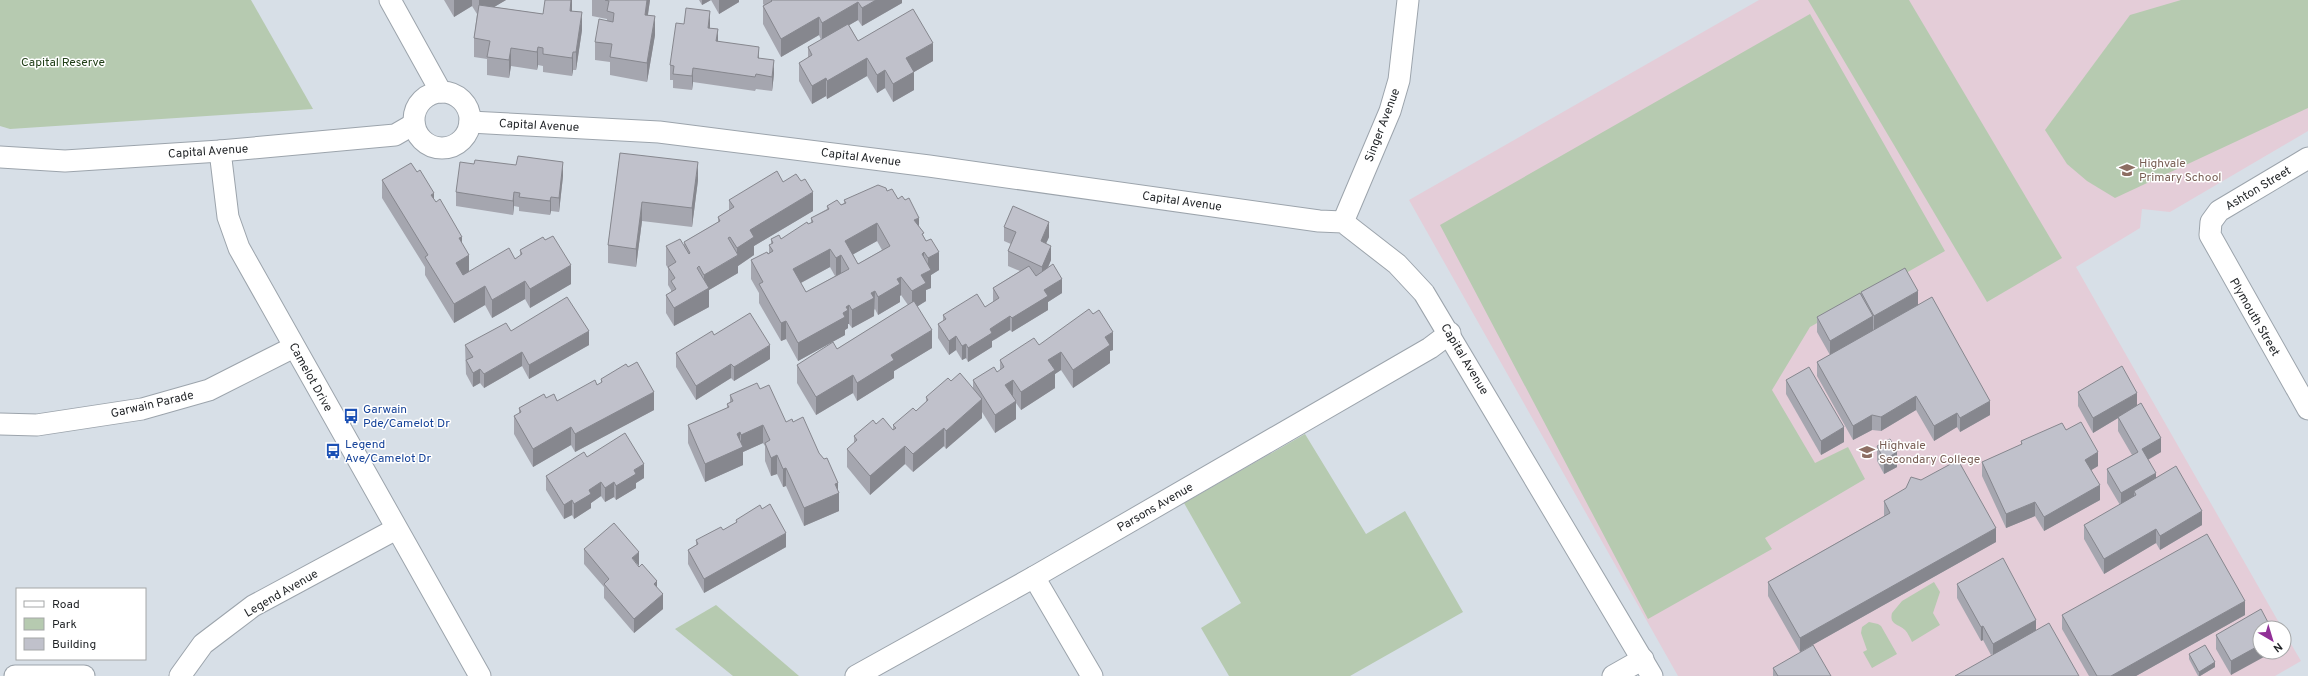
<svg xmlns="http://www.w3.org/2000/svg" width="2308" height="676" font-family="Overpass,sans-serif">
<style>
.education{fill:#e4cdd8}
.green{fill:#b6cab0}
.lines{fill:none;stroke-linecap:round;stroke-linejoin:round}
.minor-casing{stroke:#9ca4ac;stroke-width:23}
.minor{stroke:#fff;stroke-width:21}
.wall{fill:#a5a6af;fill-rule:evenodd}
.shaded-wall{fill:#86878e}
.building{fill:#c0c1cb;stroke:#86878e;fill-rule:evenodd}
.labels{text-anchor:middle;stroke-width:3;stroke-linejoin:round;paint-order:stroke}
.park-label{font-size:12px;fill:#213f18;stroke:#fff}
.street-label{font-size:12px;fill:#1f2225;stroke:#fff}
.education-label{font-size:12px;fill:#785e54;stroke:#fff;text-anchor:start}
.transit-label{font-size:12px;fill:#164399;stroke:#fff;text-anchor:start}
</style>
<rect width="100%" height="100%" fill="#d7dfe7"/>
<polygon class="education" points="1759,0 2308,0 2308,131 2170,212 2142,209 2140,228 2076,267 2282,628 2260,628 2260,652 2284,652 2284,632 2301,661 2275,676 1678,676 1409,200"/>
<g class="green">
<polygon points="0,0 251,0 313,109 10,129 0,126"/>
<polygon points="1808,0 1909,0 2062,258 1987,302"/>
<polygon points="2181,0 2308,0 2308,108 2115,198 2087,181 2067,164 2045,130 2130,15"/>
<polygon points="1810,14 1945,251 1810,327 1772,390 1815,463 1848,447 1865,479 1765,538 1772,549 1648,619 1440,225"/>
<polygon points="1305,434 1366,534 1405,511 1463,612 1350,676 1229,676 1201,628 1241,603 1184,503"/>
<path d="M1934 582 1940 592 1933 613 1940 625 1912 642C1910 638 1908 633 1905 630 1899 624 1889 625 1892 613L1902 601Z"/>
<polygon points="716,605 799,676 733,676 675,629"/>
<polygon points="1869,622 1878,624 1881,626 1897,654 1872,668 1863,652 1867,650 1861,633 1862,627"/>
</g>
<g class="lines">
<defs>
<g id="minor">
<polyline points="390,0 441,92"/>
<circle cx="442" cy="120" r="28"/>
<polyline points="470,122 659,132 929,166 1319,221 1343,222 1397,264 1424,293 1652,676"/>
<polyline points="220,151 228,217 239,248 480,676"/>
<polyline points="0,157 65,161 220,151 395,135 414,124"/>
<polyline points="2308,158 2219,211 2211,222 2210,235 2308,409"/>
<polyline points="1343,222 1390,111 1399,80 1408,0"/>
<polyline points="0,424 37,425 142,409 209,390 294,347"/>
<polyline points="1034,577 1092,676"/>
<polyline points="15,676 84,676"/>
<polyline points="180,676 203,644 253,606 396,529"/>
<polyline points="856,676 1034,577 1430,348 1450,333"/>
<polyline points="1613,676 1643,659"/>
</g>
</defs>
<use href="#minor" class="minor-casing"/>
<use href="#minor" class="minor"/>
</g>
<g class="wall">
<polygon points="444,0 506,0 494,7 543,14 572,0 572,11 582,30 576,70 573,70 572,76 543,72 543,66 538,65 537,70 511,66 509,78 487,75 487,59 474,57 474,38 477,14 472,6 454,17"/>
<polygon points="592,0 650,0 648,15 655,35 647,82 610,75 610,62 595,60 595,42 607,20 607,19 592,16"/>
<polygon points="699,0 739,0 739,2 719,14 711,0 702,5"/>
<polygon points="763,0 902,0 902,3 862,26 858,20 849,25 858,41 933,61 914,72 914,90 893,102 885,88 877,93 867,76 827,99 826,96 812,104 799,81 799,63 808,58 808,47 821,40 819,35 781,57 763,24 763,6 764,5 763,4"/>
<polygon points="684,24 710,26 710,28 718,41 759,58 774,74 772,91 756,89 755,91 693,82 692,90 673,88 673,80 670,80 670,65"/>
<polygon points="620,153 698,180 692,227 642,221 636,267 608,263 608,245"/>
<polygon points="563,176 559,212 551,211 550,215 519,211 519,207 514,206 513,215 456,206 456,192"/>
<polygon points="382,180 434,199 462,244 469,272 515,259 520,256 520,250 571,284 530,308 525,299 492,318 485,305 454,323 425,275 425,267 382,198"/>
<polygon points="783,182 813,211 754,246 754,255 738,266 738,273 709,290 709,307 674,326 666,313 666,295 671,292 671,290 668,285 668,268 666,265 666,246 684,246 684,242 718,222 718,217 729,210 729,200"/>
<path d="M887 191 898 199 919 226 939 270 931 275V288L926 290V301L917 306 932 348 894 371V378L857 401 853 393 816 415 797 383V365L837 349 908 305 901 295 900 296V302L878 315 875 309 874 310V316L852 328 849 324H848V328L845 330V335L798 361 786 339 781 341 759 303V293L751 279V260L769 253V245L771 244V239H781L811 223V218L827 209V206L841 205 844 203V200ZM877 241 882 250 858 264 853 254ZM830 267 835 276 806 292 801 283Z"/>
<polygon points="1004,227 1049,237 1046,243 1051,260 1048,268 1062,293 1048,302 1048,310 1012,332 1010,330 996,339 992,341 992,347 968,362 966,358 962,360 956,350 949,355 938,338 938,324 943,321 943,315 985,307 993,302 993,288 1020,271 1008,266 1008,251 1011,244 1004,241"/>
<polygon points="1861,292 1918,305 1990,415 1960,432 1957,427 1934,441 1916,410 1881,431 1872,430 1853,440 1817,376 1817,362 1830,355 1817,332 1817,317 1861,295"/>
<polygon points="511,331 589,345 529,379 522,366 484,388 480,383 473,387 466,374 465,345"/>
<polygon points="714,335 770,359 734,381 731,378 696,400 676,367 676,353"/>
<polygon points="1039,345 1113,350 1110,351 1110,363 1073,388 1061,370 1055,374 1055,388 1021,410 1016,403 1016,419 995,433 982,412 982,418 946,449 944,446 913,472 905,464 870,495 847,467 847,449 854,443 854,436 876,424 893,430 893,425 916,411 926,402 926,397 951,381 973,389 973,380 1000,371 1000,360"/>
<polygon points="601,379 654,410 575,452 571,445 533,467 514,434 514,416 519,414 519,408 546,398 557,401 597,385 601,383"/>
<polygon points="1786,380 1844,442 1821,455 1786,394"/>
<polygon points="760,389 786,422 793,422 819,453 838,491 839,511 804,526 786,486 783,487 777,474 771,476 765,461 765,446 763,443 743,452 743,465 705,482 688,443 688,425 727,408 727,404 730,402 730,395"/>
<polygon points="2078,392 2137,405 2161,452 2148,460 2156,478 2202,525 2160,550 2156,543 2104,574 2084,539 2084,525 2120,505 2107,483 2107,469 2132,455 2118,431 2118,418 2093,433 2078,406"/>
<polygon points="2066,430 2098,466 2091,470 2100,500 2044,531 2035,516 2006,528 1982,476 1982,462 2021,445 2021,441"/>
<polygon points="1877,446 1897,467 1884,474 1877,461"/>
<polygon points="587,457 644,478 636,483 636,488 616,500 614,497 605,502 601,496 591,503 591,508 574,519 572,515 564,519 546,490 546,476"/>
<polygon points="1884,501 1996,542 1800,652 1768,596 1768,582 1884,516"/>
<polygon points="736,520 786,547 704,593 688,564 688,550 696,545 696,540 723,530 736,523"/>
<polygon points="584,549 639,566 657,588 663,609 634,633 604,598 604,587 584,564"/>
<polygon points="1957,584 2036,630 1991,655 1983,640 1981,641 1957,598"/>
<polygon points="2062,615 2245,615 2136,676 2089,676 2062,629"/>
<polygon points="2271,628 2231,675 2216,649 2216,635"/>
<polygon points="2189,654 2215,667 2200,676 2198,676 2189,659"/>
<polygon points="1773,668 1831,676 1773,676"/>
</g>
<g class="shaded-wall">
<polygon points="454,0 472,0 472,6 454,17"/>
<polygon points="479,0 506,0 479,16"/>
<polygon points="571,0 572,0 572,12 570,11"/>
<polygon points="647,0 650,0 645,33 645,15"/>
<polygon points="702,0 711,0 702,5"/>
<polygon points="719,0 739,0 739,2 719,14"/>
<polygon points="876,0 902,0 902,3 862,26 862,8"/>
<polygon points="858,2 858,20 822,41 822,23"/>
<polygon points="710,11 710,26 708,42 708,28"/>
<polygon points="582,12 582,30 576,70 576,52"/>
<polygon points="655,16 655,35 647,82 647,63"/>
<polygon points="819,17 819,35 781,57 781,39"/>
<polygon points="718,29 718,43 716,41"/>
<polygon points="933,43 933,61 914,72 914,90 893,102 893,84 906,58"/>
<polygon points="538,47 538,65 537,70 537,52"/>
<polygon points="759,47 759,61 758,58"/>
<polygon points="511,48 511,66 509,78 509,60"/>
<polygon points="573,52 573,70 572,76 572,58"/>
<polygon points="867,58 867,76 827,99 827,81"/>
<polygon points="774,60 774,74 772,91 772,77"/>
<polygon points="693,68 693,82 692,90 692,76"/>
<polygon points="885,70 885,88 877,93 877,75"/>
<polygon points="826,78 826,96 812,104 812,86"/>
<polygon points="563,162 563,176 559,212 559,198"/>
<polygon points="698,162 698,180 692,227 692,208"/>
<polygon points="514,192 514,206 513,215 513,201"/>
<polygon points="813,192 813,211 754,246 754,255 738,266 738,273 709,290 709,307 674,326 674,308 704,291 704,275 737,256 737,248 750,230"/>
<polygon points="434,193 434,211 431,195"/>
<polygon points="551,197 551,211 550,215 550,201"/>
<polygon points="642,202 642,221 636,267 636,249"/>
<polygon points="919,218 919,236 914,220"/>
<polygon points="1049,222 1049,237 1041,255 1041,241"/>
<polygon points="877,223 877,241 845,259 845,241"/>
<polygon points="462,237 462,255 459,238"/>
<polygon points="1051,246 1051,260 1042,281 1042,267"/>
<polygon points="830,249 830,267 793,287 793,269"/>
<polygon points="924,252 924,270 922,254"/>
<polygon points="939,252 939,270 931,275 931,288 926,290 926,301 912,310 912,291 921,275 928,271 928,258"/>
<polygon points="469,255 469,274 456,281 456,263"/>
<polygon points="841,255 841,274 836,277 836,258"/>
<polygon points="571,265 571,284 530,308 530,289"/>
<polygon points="901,277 901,295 900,296 900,302 878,315 878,297 897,279"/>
<polygon points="1062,279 1062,293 1048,302 1048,310 1012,332 1012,318 1044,290"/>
<polygon points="525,281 525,299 492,318 492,300"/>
<polygon points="485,286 485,305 454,323 454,304"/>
<polygon points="875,291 874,316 852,328 852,310 871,293"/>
<polygon points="1918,291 1918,305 1874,330 1874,316"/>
<polygon points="849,305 849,324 848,324 848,328 845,330 845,335 798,361 798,343 843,313 846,307"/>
<polygon points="1010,316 1010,330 992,341 992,347 968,362 968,348 990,329"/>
<polygon points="1873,316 1873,331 1830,355 1830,341"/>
<polygon points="786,321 786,339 781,341 781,323"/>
<polygon points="932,330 932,348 894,371 894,378 857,401 857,383 891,355"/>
<polygon points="589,331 589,345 529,379 529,365"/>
<polygon points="1113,332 1113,350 1110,351 1110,363 1073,388 1073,370 1105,337"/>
<polygon points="956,336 956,350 949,355 949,341"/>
<polygon points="966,344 966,358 962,360 962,346"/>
<polygon points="770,345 770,359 734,381 734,367"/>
<polygon points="522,352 522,366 484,388 484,374"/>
<polygon points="1061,352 1061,370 1055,374 1055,388 1021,410 1021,392 1048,360"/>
<polygon points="731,364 731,378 696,400 696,386"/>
<polygon points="480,369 480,383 473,387 473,373"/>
<polygon points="853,375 853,393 816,415 816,397"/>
<polygon points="1013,380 1013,399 1005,385"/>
<polygon points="654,392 654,410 575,452 575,434"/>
<polygon points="2137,393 2137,407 2118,417 2118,418 2093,433 2093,418"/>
<polygon points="1916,396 1916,410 1881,431 1881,417"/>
<polygon points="982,399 982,418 946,449 946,431"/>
<polygon points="1016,401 1016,419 995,433 995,415"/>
<polygon points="1990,401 1990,415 1960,432 1960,418"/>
<polygon points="1957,413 1957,427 1934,441 1934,426"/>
<polygon points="1872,415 1872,430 1853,440 1853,426"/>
<polygon points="763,425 763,443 743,452 743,465 705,482 705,464 737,434 740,432 740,448 741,448 741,435"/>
<polygon points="571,427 571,445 533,467 533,449"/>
<polygon points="1844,427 1844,442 1821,455 1821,441"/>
<polygon points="944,428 944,446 913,472 913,454"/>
<polygon points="2161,438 2161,452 2142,463 2142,449"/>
<polygon points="905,446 905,464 870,495 870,476"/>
<polygon points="1897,452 1897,467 1884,474 1884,460"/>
<polygon points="2098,452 2098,466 2085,474 2085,460"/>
<polygon points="777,455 777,474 771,476 771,458"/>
<polygon points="644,464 644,478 636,483 636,488 616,500 616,486 634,470"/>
<polygon points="786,468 786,486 783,487 783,469"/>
<polygon points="2156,473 2156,487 2136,495 2134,491 2134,499 2121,507 2121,493"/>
<polygon points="601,482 601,496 591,503 591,508 574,519 574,504 589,490"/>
<polygon points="614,482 614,497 605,502 605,488"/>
<polygon points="838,483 838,493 839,493 839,511 804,526 804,508 835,484"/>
<polygon points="2100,485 2100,500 2044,531 2044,517"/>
<polygon points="572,500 572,515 564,519 564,505"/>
<polygon points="2035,502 2035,516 2006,528 2006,514"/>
<polygon points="2202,511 2202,525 2160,550 2160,536"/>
<polygon points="1996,528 1996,542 1800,652 1800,638"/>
<polygon points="2156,529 2156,543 2104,574 2104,559"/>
<polygon points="786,533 786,547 704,593 704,579"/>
<polygon points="639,552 639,566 632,558"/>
<polygon points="657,581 657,595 654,584"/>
<polygon points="663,594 663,609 634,633 634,619"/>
<polygon points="2245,601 2245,615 2136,676 2111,676"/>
<polygon points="2036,620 2036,634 1993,658 1993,644"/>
<polygon points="1983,626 1983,640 1981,641 1981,627"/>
<polygon points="2260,645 2260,652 2273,652 2231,675 2231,661"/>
<polygon points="2215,662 2215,667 2200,676 2199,676 2199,672"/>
</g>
<g class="building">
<polygon points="545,0 571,0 570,11 582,12 576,52 573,52 572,58 543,54 543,48 538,47 537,52 511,48 509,60 487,57 490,41 474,38 479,5 543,14"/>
<polygon points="605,0 647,0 645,15 655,16 647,63 610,57 612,44 595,42 599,19 613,22 614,13 607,11 609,1"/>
<polygon points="771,0 876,0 862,8 858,2 822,23 819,17 781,39 763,6 772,1"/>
<polygon points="686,8 710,11 708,28 718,29 716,41 759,47 758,58 774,60 772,77 756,74 755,77 693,68 692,76 673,74 674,66 670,65 676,23 684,24"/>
<polygon points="913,9 933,43 906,58 914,72 893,84 885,70 877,75 867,58 827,81 826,78 812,86 799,63 812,55 808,47 848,24 858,41"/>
<polygon points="620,153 698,162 692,208 642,202 636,249 608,245"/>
<polygon points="518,156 563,162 559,198 551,197 550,201 519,197 520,193 514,192 513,201 456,192 460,162 474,164 475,160 516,165"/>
<polygon points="411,163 417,172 420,170 434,193 431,195 436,202 440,199 462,237 459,238 469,255 456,263 463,275 509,248 515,259 522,254 520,250 543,237 545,240 553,236 571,265 530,289 525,281 492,300 485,286 454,304 425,257 428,255 382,180"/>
<polygon points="777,171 783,182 796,174 801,181 805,179 813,192 750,230 754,237 737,248 730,237 728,238 738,255 704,275 699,266 697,268 709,288 674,308 666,295 676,289 671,281 675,278 668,267 676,262 666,246 680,239 689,254 690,253 684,242 720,221 718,217 734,207 729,200"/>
<path d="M878 185 886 188 887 191 892 189 898 199 902 196 905 200 909 198 919 218 914 220 924 233 922 234 926 241 931 239 939 252 928 258 924 252 922 254 931 270 921 275 926 283 912 291 901 277 897 279 900 284 878 297 875 291 871 293 874 298 852 310 849 305 846 307 848 310 843 313 845 317 798 343 786 321 781 323 759 284 763 282 751 260 767 252 768 254 773 251 769 245 773 243 771 239 779 235 781 239 807 222 808 224 813 222 811 218 829 209 827 206 837 200 841 205 846 203 844 200ZM877 223 890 246 858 264 845 241ZM830 249 836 258 841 255 849 269 806 292 793 269Z"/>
<polygon points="1013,206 1049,222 1041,241 1051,246 1042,267 1008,251 1016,232 1004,227"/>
<polygon points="1053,264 1062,279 1044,290 1048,296 1012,318 1010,316 996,325 990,329 992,333 968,348 966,344 962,346 956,336 949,341 938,324 946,319 943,315 977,294 985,307 999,298 993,288 1029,266 1036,276"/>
<polygon points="1905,268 1918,291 1874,316 1861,292"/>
<polygon points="1860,293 1873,316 1830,341 1817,317"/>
<polygon points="567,297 589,331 529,365 522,352 484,374 480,369 473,373 466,360 473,357 465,345 506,323 511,331"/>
<polygon points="1932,297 1990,401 1960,418 1957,413 1934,426 1916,396 1881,417 1872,415 1853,426 1817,362"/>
<polygon points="914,301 932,330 891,355 894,360 857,383 853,375 816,397 797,365 833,342 837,349"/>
<polygon points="1089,309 1093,314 1099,310 1113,332 1105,337 1110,345 1073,370 1061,352 1048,360 1055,370 1021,392 1013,380 1005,385 1016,401 995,415 973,380 994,367 997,372 1004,367 1000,360 1034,338 1039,345"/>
<polygon points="750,313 770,345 734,367 731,364 696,386 676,353 712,331 714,335"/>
<polygon points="637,362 654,392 575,434 571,427 533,449 514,416 521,412 519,408 544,394 546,398 554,394 557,401 595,380 597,385 602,382 601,379 626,364 628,367"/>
<polygon points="2122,366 2137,393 2093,418 2078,392"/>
<polygon points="1809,367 1844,427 1821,441 1786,380"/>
<polygon points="960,373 982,399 946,431 944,428 913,454 905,446 870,476 847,449 857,440 854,436 873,420 876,424 883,418 893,430 896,428 893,425 913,408 916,411 928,400 926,397 948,378 951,381"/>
<polygon points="757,383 760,389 769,385 786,422 792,419 793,422 803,417 819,453 824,459 827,458 838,483 835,484 839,493 804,508 786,468 783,469 777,455 771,458 765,443 770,440 763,425 741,435 740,432 737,434 743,447 705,464 688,425 729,407 727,404 733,401 730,395"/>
<polygon points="2141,403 2161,438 2142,449 2156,473 2121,493 2107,469 2138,452 2118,417"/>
<polygon points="2081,422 2098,452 2085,460 2100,485 2044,517 2035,502 2006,514 1982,462 2022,444 2021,441 2062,423 2066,430"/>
<polygon points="625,433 644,464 634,470 636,474 616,486 614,482 605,488 601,482 589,490 591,494 574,504 572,500 564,505 546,476 584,452 587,457"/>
<polygon points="1890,439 1897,452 1884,460 1877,446"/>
<polygon points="1958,460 1996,528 1800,638 1768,582 1890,513 1884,501 1906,488 1911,477 1921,480"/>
<polygon points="2176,466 2202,511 2160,536 2156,529 2104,559 2084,525 2136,495 2134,491"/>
<polygon points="770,504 786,533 704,579 688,550 698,544 696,540 721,527 723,530 737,522 736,520 760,505 762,509"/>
<polygon points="614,523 639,552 632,558 639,567 642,564 657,581 654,584 663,594 634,619 604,584 609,579 584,549"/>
<polygon points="2207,534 2245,601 2111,676 2097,676 2062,615"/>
<polygon points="2003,558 2036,620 1993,644 1983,626 1981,627 1957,584"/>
<polygon points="2261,609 2271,628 2260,628 2260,645 2231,661 2216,635"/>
<polygon points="2049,623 2079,676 1955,676"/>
<polygon points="1813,645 1831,676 1778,676 1773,668"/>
<polygon points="2205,645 2215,662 2199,672 2189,654"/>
</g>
<defs>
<symbol id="school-bare" viewBox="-9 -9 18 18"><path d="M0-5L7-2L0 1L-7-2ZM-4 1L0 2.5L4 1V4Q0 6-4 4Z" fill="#8d6e63" stroke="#fff" stroke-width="2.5" paint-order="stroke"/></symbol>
<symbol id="bus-bare" viewBox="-9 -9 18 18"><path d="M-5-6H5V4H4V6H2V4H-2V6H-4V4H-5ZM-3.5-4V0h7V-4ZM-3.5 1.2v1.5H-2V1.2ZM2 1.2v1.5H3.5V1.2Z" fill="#1a4fb4" stroke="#fff" stroke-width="2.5" paint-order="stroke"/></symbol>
</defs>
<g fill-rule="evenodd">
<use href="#school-bare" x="2116" y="159" width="22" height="22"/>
<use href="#bus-bare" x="340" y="405" width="22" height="22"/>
<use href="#bus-bare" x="322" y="440" width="22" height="22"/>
<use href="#school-bare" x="1856" y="441" width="22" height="22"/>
</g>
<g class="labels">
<g class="park-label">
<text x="63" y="66">Capital Reserve</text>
</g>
<g class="street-label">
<text transform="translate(539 125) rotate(3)" y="4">Capital Avenue</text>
<text transform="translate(1382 125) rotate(-69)" y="4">Singer Avenue</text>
<text transform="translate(208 151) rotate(-4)" y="4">Capital Avenue</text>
<text transform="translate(861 157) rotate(7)" y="4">Capital Avenue</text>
<text transform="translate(2258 188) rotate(-31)" y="4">Ashton Street</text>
<text transform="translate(1182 201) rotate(8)" y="4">Capital Avenue</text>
<text transform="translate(2255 317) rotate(60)" y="4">Plymouth Street</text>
<text transform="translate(1465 359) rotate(59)" y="4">Capital Avenue</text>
<text transform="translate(311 377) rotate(61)" y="4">Camelot Drive</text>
<text transform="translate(152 404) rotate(-13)" y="4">Garwain Parade</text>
<text transform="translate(1155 507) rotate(-30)" y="4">Parsons Avenue</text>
<text transform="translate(281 593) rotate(-30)" y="4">Legend Avenue</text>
</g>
<g class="education-label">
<text x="2139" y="167">Highvale<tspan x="2139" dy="14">Primary School</tspan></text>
<text x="1879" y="449">Highvale<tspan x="1879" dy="14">Secondary College</tspan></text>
</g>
<g class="transit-label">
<text x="363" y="413">Garwain<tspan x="363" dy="14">Pde/Camelot Dr</tspan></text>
<text x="345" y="448">Legend<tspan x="345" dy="14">Ave/Camelot Dr</tspan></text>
</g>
</g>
<rect x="16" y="588" width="130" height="72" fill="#ffffff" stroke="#a5a7a8"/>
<rect x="24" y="601" width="20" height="6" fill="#ffffff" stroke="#a5a7a8"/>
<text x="52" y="608" font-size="12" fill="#1f2225">Road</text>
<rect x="24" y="618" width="20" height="12" fill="#b6cab0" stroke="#a5a7a8"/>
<text x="52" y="628" font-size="12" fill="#1f2225">Park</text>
<rect x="24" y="638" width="20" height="12" fill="#c0c1cb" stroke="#a5a7a8"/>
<text x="52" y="648" font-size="12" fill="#1f2225">Building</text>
<g transform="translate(2272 640) rotate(142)"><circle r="19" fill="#ffffff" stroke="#a5a7a8"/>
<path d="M0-3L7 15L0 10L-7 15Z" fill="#913097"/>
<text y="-6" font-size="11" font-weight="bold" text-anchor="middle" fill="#1f2225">N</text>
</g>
</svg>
